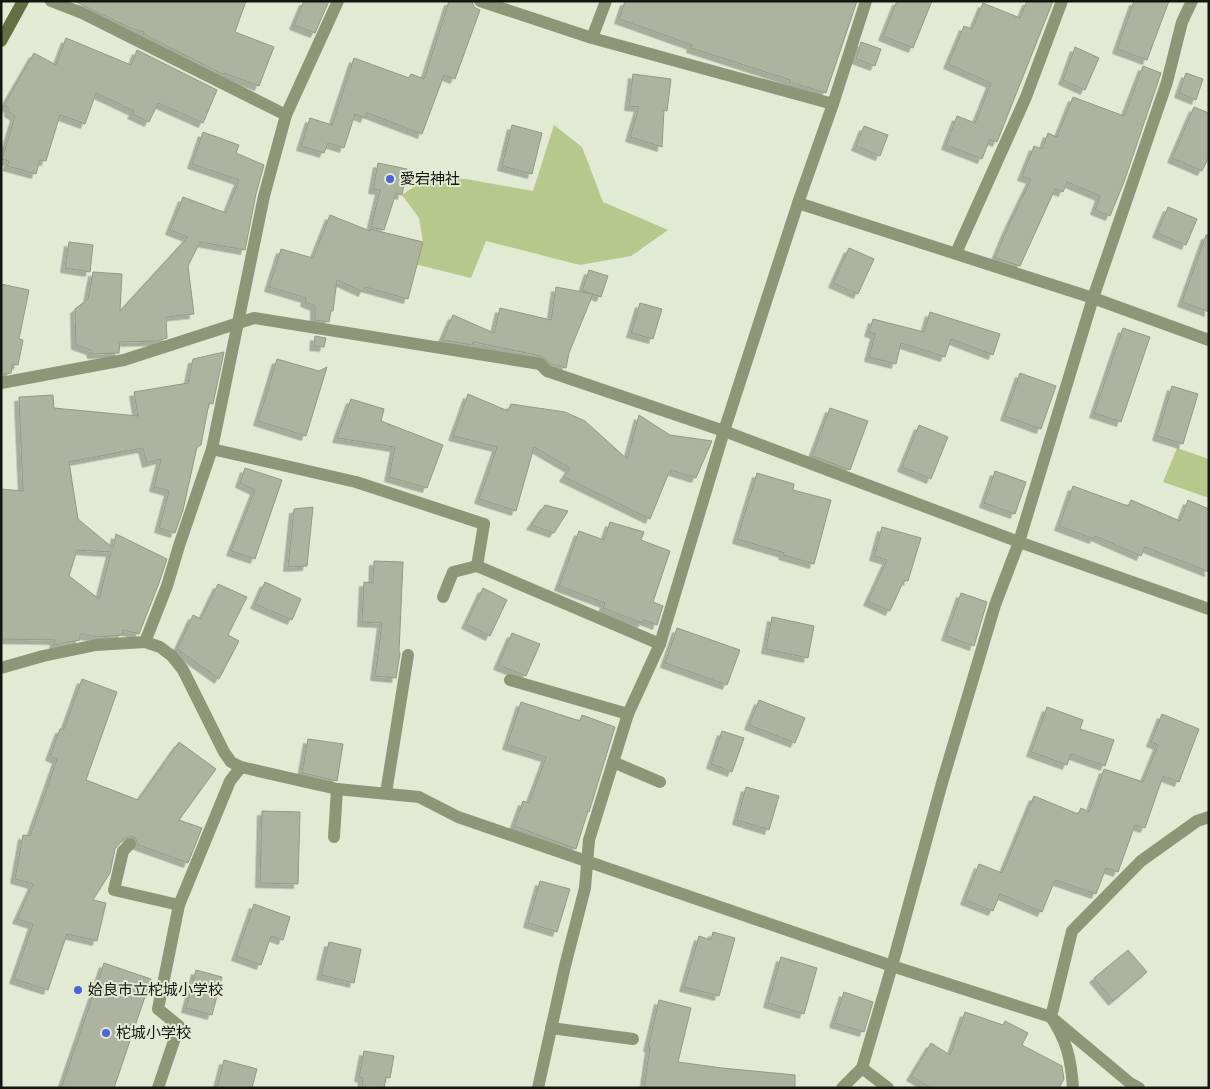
<svg xmlns="http://www.w3.org/2000/svg" width="1210" height="1089" font-family="'PT Sans Narrow','Noto Sans JP',sans-serif">
<style>
.green{fill:#b6c88b}
.building{fill:#acb39e;stroke:#929984;fill-rule:evenodd;filter:url(#shadow)}
.lines{fill:none;stroke-linecap:round;stroke-linejoin:round}
.street{stroke:#8d9778;stroke-width:12}
.secondary{stroke:#647043;stroke-width:12}
.poi-dot{fill:#4d63d7;stroke:#e3ead4;stroke-width:2}
.labels{text-anchor:middle;stroke-width:4;stroke-linejoin:round;paint-order:stroke}
.poi-label{font-size:15px;fill:#14160f;stroke:#e3ead4;text-anchor:start}
</style>
<defs>
<filter id="shadow"><feDropShadow dx="-4.5" dy="4.5" stdDeviation="0" flood-color="#0004"/></filter>
</defs>
<rect width="100%" height="100%" fill="#e3ead4"/>
<g class="green">
<polygon points="554,125 582,147 603,202 668,230 631,256 580,265 486,241 471,278 415,264 423,242 419,218 402,195 428,177 466,179 533,191"/>
<polygon points="1177,448 1209,459 1209,498 1163,482"/>
</g>
<g class="building">
<polygon points="74,1 246,1 235,32 274,47 259,86 224,73 224,75 143,34 144,32 130,28"/>
<polygon points="304,1 329,1 315,33 294,25"/>
<polygon points="449,1 472,1 474,7 480,10 455,79 444,75 422,134 367,113 365,118 355,114 344,148 328,143 324,153 301,146 310,118 332,125 354,58 409,78 411,74 424,79"/>
<polygon points="625,1 857,1 826,93 789,82 790,80 691,48 692,45 619,19"/>
<polygon points="897,1 932,1 913,48 883,36"/>
<polygon points="1027,1 1053,1 997,142 990,139 982,159 946,145 957,116 975,123 991,83 948,64 964,26 972,29 983,3 1020,18"/>
<polygon points="1134,1 1169,1 1147,60 1117,49"/>
<polygon points="66,38 131,65 137,50 217,90 203,123 158,103 149,122 132,114 134,111 96,93 85,124 60,115 46,161 40,160 36,174 7,166 9,161 2,159 15,116 9,112 9,108 4,105 34,53 56,65"/>
<polygon points="861,42 881,49 875,66 856,59"/>
<polygon points="1075,47 1099,58 1085,90 1063,80"/>
<polygon points="1143,66 1161,73 1124,182 1110,216 1095,210 1100,196 1067,182 1063,192 1055,189 1020,266 995,258 1007,229 1031,179 1022,176 1034,146 1042,149 1048,133 1057,137 1073,97 1124,116"/>
<polygon points="1186,73 1203,79 1196,100 1179,93"/>
<polygon points="633,74 671,79 667,111 664,110 662,147 630,137 639,107 629,106"/>
<polygon points="1194,107 1209,113 1209,157 1202,171 1172,158"/>
<polygon points="512,125 542,133 532,174 502,166"/>
<polygon points="864,126 888,135 880,156 856,146"/>
<polygon points="203,132 239,145 236,153 264,165 256,194 245,250 200,242 188,266 194,314 166,317 167,338 157,341 120,342 119,353 92,354 91,350 76,345 75,309 88,299 93,272 122,274 120,311 188,237 170,230 183,197 226,213 239,180 192,164"/>
<polygon points="378,163 407,169 402,195 396,193 384,230 371,227 380,190 373,189"/>
<polygon points="1168,207 1197,219 1186,245 1157,233"/>
<polygon points="330,215 370,231 370,229 423,242 408,299 365,287 363,292 337,280 333,311 331,311 329,322 315,320 315,306 305,302 306,298 269,287 281,249 313,258"/>
<polygon points="1206,235 1209,235 1209,312 1182,302"/>
<polygon points="69,242 93,245 90,272 65,268"/>
<polygon points="849,248 874,259 858,294 833,283"/>
<polygon points="589,270 608,276 601,297 582,291"/>
<polygon points="1,284 29,290 19,339 23,340 18,365 13,364 11,373 1,375"/>
<polygon points="556,287 593,294 569,353 566,368 551,364 541,356 473,342 472,345 442,340 453,315 494,333 500,308 551,320"/>
<polygon points="640,303 662,309 653,339 631,333"/>
<polygon points="930,312 1000,334 993,355 951,339 945,357 901,343 896,364 869,357 875,334 869,332 873,319 924,332"/>
<polygon points="1123,328 1150,337 1121,422 1094,413"/>
<polygon points="315,336 326,338 324,347 314,346"/>
<path d="M224 352 213 404 209 403 201 445 197 447 183 510 175 533 159 528 169 491 154 487 161 459 147 463 143 448 69 462 78 519 113 548 116 534 167 559 159 583 139 634 123 630 122 635 98 637 80 634V640L54 645 55 640 1 639V489L23 491 19 397 53 395 54 408 138 416 134 392 188 383 193 359ZM77 550 111 552 99 599 69 576Z"/>
<polygon points="277,359 319,371 327,367 306,436 258,421"/>
<polygon points="1020,373 1056,386 1041,429 1005,416"/>
<polygon points="1172,386 1198,394 1183,444 1157,436"/>
<polygon points="468,394 508,411 511,404 565,412 585,421 627,459 639,415 670,435 712,441 696,478 670,470 650,519 564,477 570,468 534,447 516,511 479,499 497,447 453,436"/>
<polygon points="351,399 384,409 381,421 443,445 427,488 389,477 395,447 337,438"/>
<polygon points="830,408 868,421 850,470 812,456"/>
<polygon points="919,425 948,437 931,479 902,467"/>
<polygon points="245,468 282,480 255,559 231,551 255,490 240,483"/>
<polygon points="995,471 1026,482 1015,514 984,503"/>
<polygon points="757,473 794,484 793,490 831,500 814,564 783,555 784,553 737,539"/>
<polygon points="1073,486 1128,506 1131,500 1180,521 1188,500 1209,509 1209,572 1145,547 1141,556 1095,536 1094,539 1059,526"/>
<polygon points="545,505 568,511 554,533 531,525"/>
<polygon points="313,507 307,566 288,567 294,509"/>
<polygon points="610,522 644,532 641,540 670,551 653,602 663,606 657,625 644,620 642,623 603,608 605,603 559,586 579,531 604,540"/>
<polygon points="882,527 921,538 908,581 904,580 890,611 868,601 887,560 874,556"/>
<polygon points="374,561 403,562 399,652 400,653 396,678 375,676 382,623 362,622 364,582 373,583"/>
<polygon points="265,582 301,599 292,620 255,604"/>
<polygon points="218,584 247,597 228,635 239,641 219,679 177,649 193,615 201,619"/>
<polygon points="483,588 507,600 490,636 466,624"/>
<polygon points="961,593 987,602 974,646 946,636"/>
<polygon points="772,617 814,626 808,658 766,649"/>
<polygon points="677,628 740,650 727,685 665,663"/>
<polygon points="512,633 540,644 526,676 498,665"/>
<polygon points="82,679 117,692 86,780 138,800 179,742 216,769 179,820 202,828 188,863 138,845 136,839 133,836 124,838 115,849 110,873 93,900 106,903 97,941 67,934 48,990 14,979 33,924 17,919 33,884 15,879 23,835 30,836 57,759 50,756 60,729 64,729"/>
<polygon points="759,700 805,718 795,743 749,725"/>
<polygon points="521,702 580,721 582,715 615,727 589,812 588,811 576,849 514,826 523,801 529,803 546,757 507,745"/>
<polygon points="1047,707 1083,720 1080,729 1114,740 1105,766 1071,754 1067,765 1031,752"/>
<polygon points="1162,714 1199,729 1179,782 1163,776 1145,828 1135,825 1118,872 1106,868 1096,894 1055,880 1042,912 1000,894 993,911 965,900 979,864 1002,873 1034,796 1078,814 1081,808 1089,812 1104,769 1143,782 1158,745 1151,742"/>
<polygon points="722,731 744,738 732,772 711,764"/>
<polygon points="308,739 343,744 337,781 302,773"/>
<polygon points="746,787 779,796 769,830 737,820"/>
<polygon points="262,811 300,812 298,884 260,883"/>
<polygon points="540,881 570,889 557,932 528,923"/>
<polygon points="254,904 290,917 283,940 271,936 261,965 236,956"/>
<polygon points="713,932 735,938 719,996 684,987 699,936 711,940"/>
<polygon points="329,942 361,949 354,983 321,975"/>
<polygon points="1128,950 1147,972 1113,1001 1094,978"/>
<polygon points="781,957 817,968 804,1014 768,1003"/>
<polygon points="104,963 151,979 114,1088 61,1088"/>
<polygon points="196,970 222,977 212,1015 186,1008"/>
<polygon points="844,992 873,1002 864,1032 834,1023"/>
<polygon points="659,1000 691,1008 678,1062 722,1068 795,1075 795,1088 644,1088 650,1047 648,1047"/>
<polygon points="965,1012 1003,1025 1005,1021 1028,1033 1022,1045 1062,1066 1064,1079 1059,1088 931,1088 911,1076 931,1043 950,1055"/>
<polygon points="364,1051 394,1056 390,1078 386,1077 384,1088 362,1088 363,1078 359,1077"/>
<polygon points="224,1060 257,1069 252,1088 217,1088"/>
</g>
<g class="lines">
<g class="street">
<polyline points="51,1 82,13 286,115"/>
<polyline points="480,1 592,38 833,104"/>
<polyline points="592,38 606,1"/>
<polyline points="798,203 1093,298 1209,340"/>
<polyline points="956,253 1026,97 1062,1"/>
<polyline points="1,383 124,360 254,318 540,364 547,371 724,431 1019,542 1209,609"/>
<polyline points="212,449 356,482 484,524 477,566 660,644"/>
<polyline points="443,597 453,572 477,566"/>
<polyline points="145,642 167,586 179,546 212,449 264,196 286,115 338,1"/>
<path d="M1 668 43 656 96 645 145 642 160 647 172 656 183 670 224 752 231 762 241 767 337 789 419 797 458 817 892 966 1051 1017C1067 1041 1071 1059 1073 1088"/>
<polyline points="510,680 628,714"/>
<polyline points="613,762 660,782"/>
<polyline points="386,793 408,655"/>
<polyline points="334,837 337,789"/>
<polyline points="130,844 123,851 114,890 179,905"/>
<polyline points="551,1028 633,1039"/>
<polyline points="862,1068 888,1088"/>
<polyline points="158,1088 179,1026 158,1009 179,905 230,781 241,767"/>
<polyline points="538,1088 565,966 585,888 589,840 628,714 660,644 724,431 798,203 833,104 866,1"/>
<polyline points="842,1088 862,1068 892,966 942,783 995,605 1019,542 1093,298 1167,82 1182,22 1192,1"/>
<polyline points="1139,1088 1130,1083 1051,1017 1072,931 1141,861 1197,821 1209,817"/>
</g>
<polyline class="secondary" points="1,41 23,1"/>
</g>
<g class="poi-dot">
<circle cx="390" cy="179" r="5"/>
<circle cx="78" cy="990" r="5"/>
<circle cx="106" cy="1033" r="5"/>
</g>
<g class="labels">
<g class="poi-label">
<text x="400" y="184">愛宕神社</text>
<text x="88" y="995">姶良市立柁城小学校</text>
<text x="116" y="1038">柁城小学校</text>
</g>
</g>
<rect width="1210" height="1089" fill="none" stroke="#14160f" stroke-width="5"/>
</svg>
